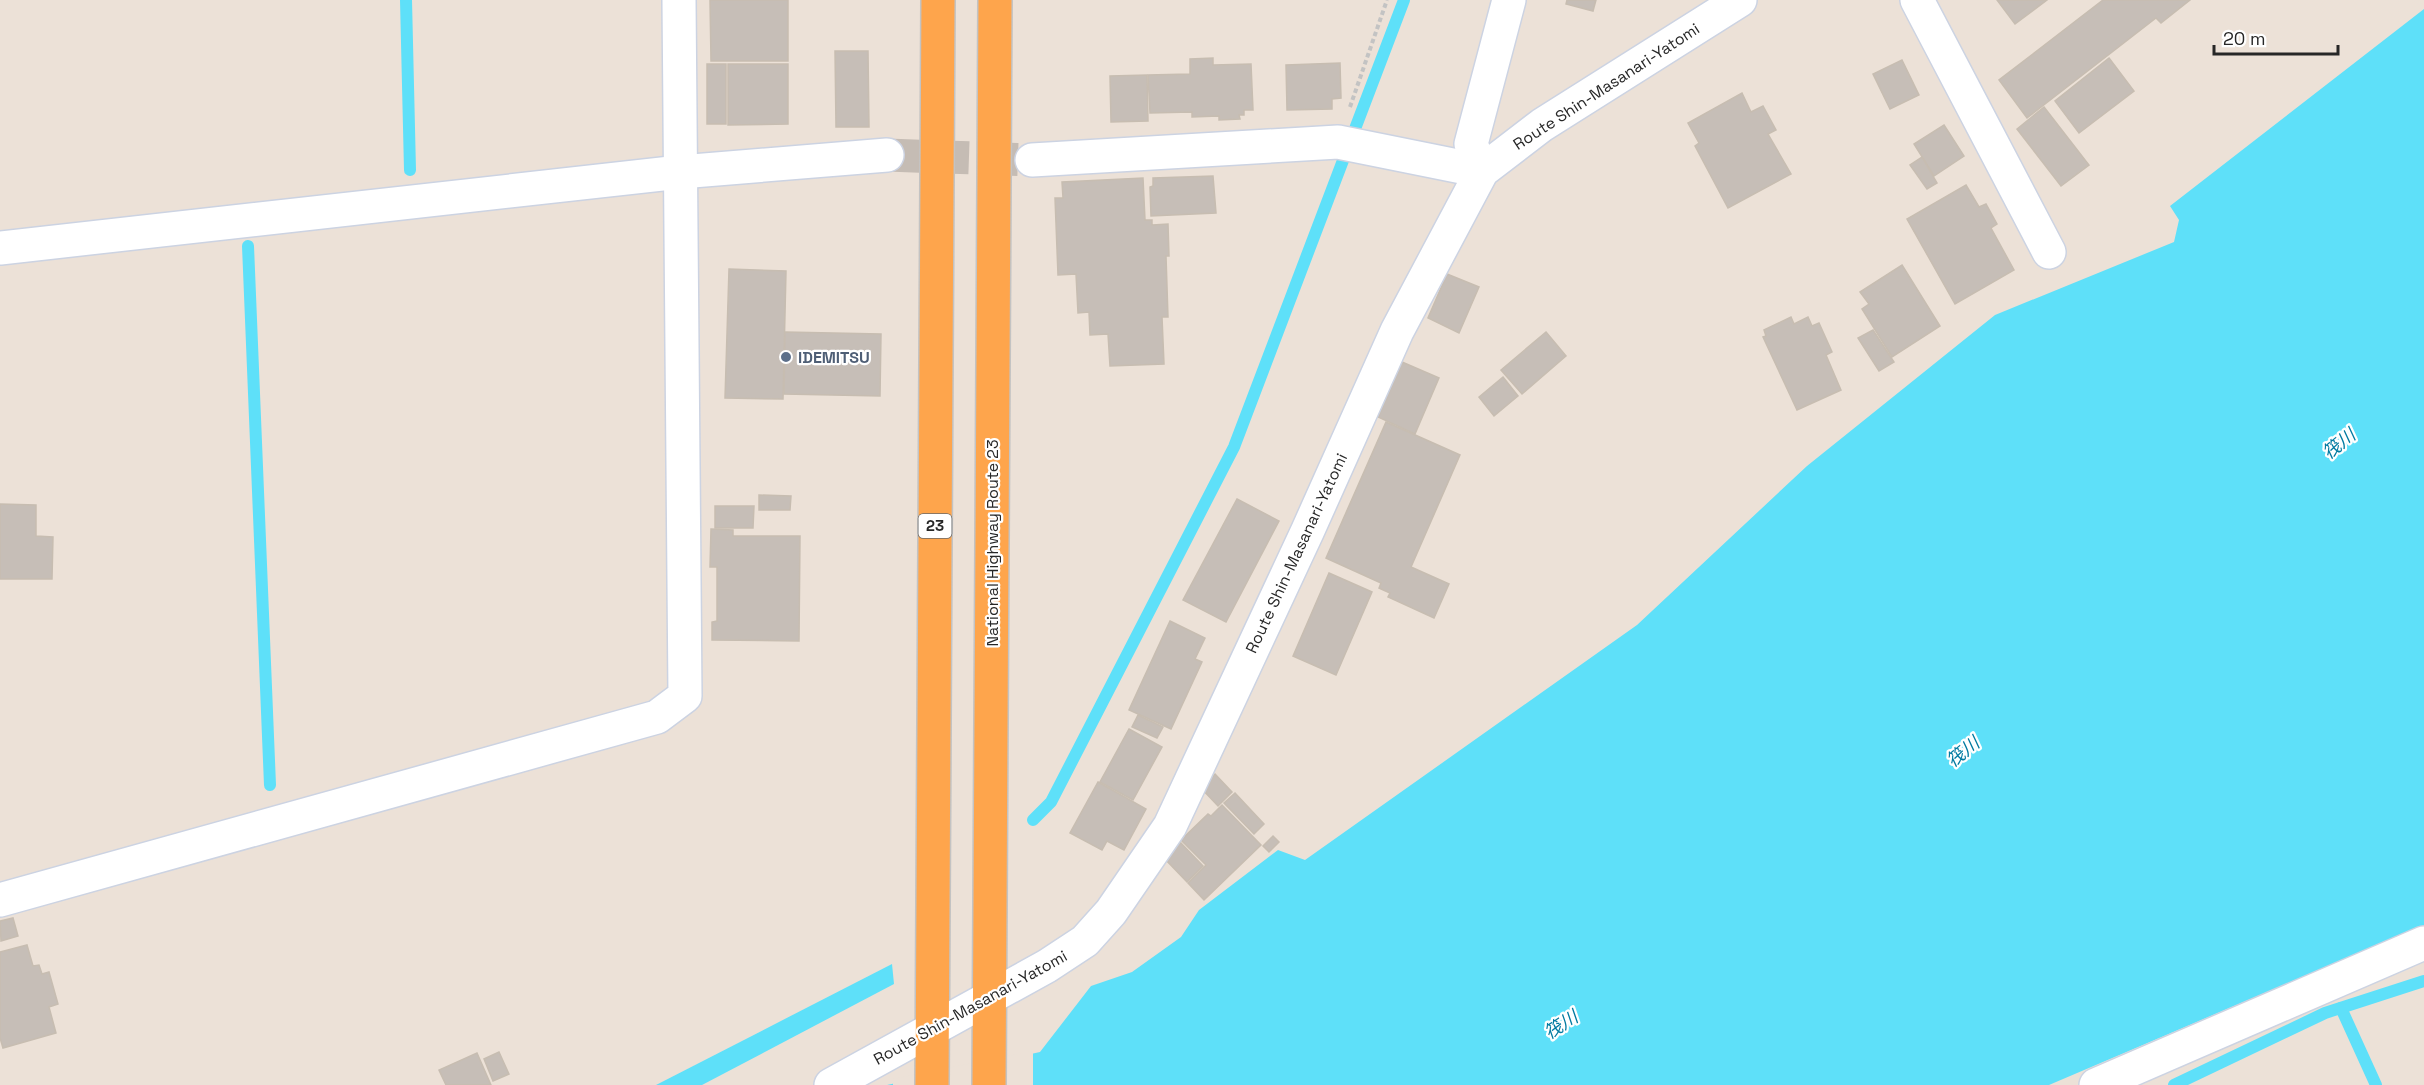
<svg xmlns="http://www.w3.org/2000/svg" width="2424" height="1085" font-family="'Space Grotesk','Noto Sans JP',sans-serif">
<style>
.water{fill:#5ee0f9}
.pier{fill:#ece1d7}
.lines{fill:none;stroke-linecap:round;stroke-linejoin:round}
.stream{stroke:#5ee0f9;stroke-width:12}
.building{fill:#c6beb7;stroke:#c7bdb1;stroke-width:1.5}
.minor-tunnel{stroke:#c5bcb4;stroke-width:33;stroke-dasharray:33 16;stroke-linecap:butt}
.minor-casing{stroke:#ccd3e2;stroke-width:36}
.secondary-casing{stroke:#ccd3e2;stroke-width:36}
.trunk-casing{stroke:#c3c3c3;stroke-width:36}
.path{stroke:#c3c3c3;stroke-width:4;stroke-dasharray:4.5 3;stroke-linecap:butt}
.minor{stroke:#fff;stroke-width:33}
.secondary{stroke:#fff;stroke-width:33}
.trunk{stroke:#fea54c;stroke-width:33}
.service-dot{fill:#5c6f8a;stroke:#fff;stroke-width:2}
.labels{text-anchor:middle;stroke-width:4.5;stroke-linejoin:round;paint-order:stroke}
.shield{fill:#fff;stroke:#686868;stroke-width:1.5}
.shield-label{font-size:15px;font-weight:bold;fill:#272727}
.street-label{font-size:16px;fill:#272727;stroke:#fff}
.service-label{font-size:16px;font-weight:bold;fill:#4e5e75;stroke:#fff;text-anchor:start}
.water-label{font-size:18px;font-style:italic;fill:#017aa1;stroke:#fff}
</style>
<rect width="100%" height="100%" fill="#ece1d7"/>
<g class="water">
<polygon points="2424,9 2424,925 2049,1085 887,1085 1040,1052 1091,986 1132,972 1181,937 1199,910 1278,850 1305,860 1637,625 1807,466 1995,315 2174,242 2179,220 2170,206"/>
<polygon points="892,964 894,984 702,1085 656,1085"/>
</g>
<polygon class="pier" points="1033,1051 1033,1085 893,1085 893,1079"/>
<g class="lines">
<g class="stream">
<polyline points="406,0 410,170"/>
<polyline points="248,246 270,785"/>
<polyline points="1033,820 1051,802 1234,447 1404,0"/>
<polyline points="2341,1008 2376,1085"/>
<polyline points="2174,1085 2325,1013 2424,981"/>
</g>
</g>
<g class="building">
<polygon points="710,0 788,0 788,61 711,61"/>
<polygon points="1567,0 1596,0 1593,11 1566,4"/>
<polygon points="1997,0 2047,0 2015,24"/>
<polygon points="2103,0 2190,0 2161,23 2156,18 2027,118 1999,80"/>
<polygon points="835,51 868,51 869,127 836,127"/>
<polygon points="1213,58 1213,65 1251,64 1253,110 1244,110 1244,115 1239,115 1240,119 1219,120 1219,116 1192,117 1192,112 1150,113 1148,75 1190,74 1190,59"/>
<polygon points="2109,58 2134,91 2079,133 2055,101"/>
<polygon points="1902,60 1919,95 1890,109 1873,74"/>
<polygon points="1340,63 1341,98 1332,99 1332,109 1287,110 1286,65"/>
<rect x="707" y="64" width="19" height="60"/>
<polygon points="728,64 788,64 788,124 728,125"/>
<polygon points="1147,75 1148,121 1111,122 1110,76"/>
<polygon points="1742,93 1751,112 1763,106 1776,130 1768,134 1791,174 1728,208 1695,146 1699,143 1688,123"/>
<polygon points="2044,107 2089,165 2061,186 2017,129"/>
<polygon points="1944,125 1964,156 1934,176 1914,144"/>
<polygon points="1922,157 1937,183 1927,189 1910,165"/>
<polygon points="1213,176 1216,213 1151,216 1150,187 1153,186 1153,178"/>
<polygon points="1143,178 1145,220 1152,220 1152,225 1168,224 1169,256 1166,256 1168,317 1162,317 1164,364 1110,366 1108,334 1090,335 1089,312 1078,313 1076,274 1058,275 1055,198 1063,198 1062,182"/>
<polygon points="1966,185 1979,207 1986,204 1997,224 1991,228 2014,270 1955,304 1907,219"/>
<polygon points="1902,265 1940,326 1892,357 1862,309 1869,304 1860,292"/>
<polygon points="729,269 786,271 783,399 725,398"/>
<polygon points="1447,274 1479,287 1459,333 1428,318"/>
<polygon points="1791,317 1794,324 1808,317 1812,326 1819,323 1832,352 1826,355 1841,390 1797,410 1763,337 1766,336 1764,330"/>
<polygon points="1873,330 1894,362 1879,371 1858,338"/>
<polygon points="785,332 881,334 880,396 784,394"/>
<polygon points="1546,332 1566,356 1522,394 1501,370"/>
<polygon points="1402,362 1439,378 1415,434 1378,417"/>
<polygon points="1503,377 1518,396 1494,416 1479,397"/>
<polygon points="1386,422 1460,455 1411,567 1449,584 1434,618 1388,597 1390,593 1379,588 1381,583 1326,558"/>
<polygon points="759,495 791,496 790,510 759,510"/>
<polygon points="1237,499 1279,521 1226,622 1183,600"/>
<polygon points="0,504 36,505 36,536 53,537 52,579 0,579"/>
<polygon points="715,506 754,506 753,528 715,528"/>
<polygon points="711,529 733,530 733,536 800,536 799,641 712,640 712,622 717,621 717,567 710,567"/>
<polygon points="1329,573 1372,592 1336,675 1293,656"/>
<polygon points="1170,621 1205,638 1195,659 1202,662 1171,729 1129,710"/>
<polygon points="1138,715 1163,727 1157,738 1132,727"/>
<polygon points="1129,729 1162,747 1133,800 1100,782"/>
<polygon points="1215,774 1232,792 1218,806 1201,788"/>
<polygon points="1098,782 1146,809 1124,850 1107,841 1102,850 1070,833"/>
<polygon points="1235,793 1264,824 1254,834 1224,803"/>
<polygon points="1222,805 1261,845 1204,900 1188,883 1206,865 1181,840 1208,814 1211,816"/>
<polygon points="1273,836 1279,842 1269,852 1263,846"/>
<polygon points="1180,842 1203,866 1187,882 1164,858"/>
<polygon points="13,918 18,936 1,941 0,921"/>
<polygon points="27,945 33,966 39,965 42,974 49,972 58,1004 49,1007 56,1033 3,1048 0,1038 0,952"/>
<polygon points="499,1052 509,1074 493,1081 484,1059"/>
<polygon points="477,1053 491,1085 446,1085 439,1070"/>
</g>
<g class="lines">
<polyline class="minor-tunnel" points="887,155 1032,160"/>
<defs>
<g id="minor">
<polyline points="1917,0 2049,252"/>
<polyline points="1032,160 1338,142 1482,171"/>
<polyline points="1482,171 1471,144 1509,0"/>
<polyline points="0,248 680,172 887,155"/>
<polyline points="0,900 657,717 685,696 679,0"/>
<polyline points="2096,1085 2424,943"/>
</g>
<polyline id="secondary" points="831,1085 1047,966 1085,941 1111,912 1170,826 1308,530 1397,331 1482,171 1542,125 1740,0"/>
<g id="trunk">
<polyline points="932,1085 938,0"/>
<polyline points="989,1085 995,0"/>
</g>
</defs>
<use href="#minor" class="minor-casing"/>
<use href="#secondary" class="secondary-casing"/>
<use href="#trunk" class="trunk-casing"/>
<polyline class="path" points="1350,107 1387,0"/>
<use href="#minor" class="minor"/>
<use href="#secondary" class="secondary"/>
<use href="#trunk" class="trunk"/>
</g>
<circle class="service-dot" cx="786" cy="357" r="6"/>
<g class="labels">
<rect class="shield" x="918.5" y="514" width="33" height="24" rx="4.5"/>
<g class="shield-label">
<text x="935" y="531">23</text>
</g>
<g class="street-label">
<text transform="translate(1606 86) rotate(-33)" y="6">Route Shin-Masanari-Yatomi</text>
<text transform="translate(992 543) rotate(-90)" y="6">National Highway Route 23</text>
<text transform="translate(1296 553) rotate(-65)" y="6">Route Shin-Masanari-Yatomi</text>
<text transform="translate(970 1007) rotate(-29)" y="6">Route Shin-Masanari-Yatomi</text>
</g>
<g class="service-label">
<text x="798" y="363">IDEMITSU</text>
</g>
<g class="water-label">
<text transform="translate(2339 444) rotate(-39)" y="6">筏川</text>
<text transform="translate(1963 752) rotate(-39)" y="6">筏川</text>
<text transform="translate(1561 1025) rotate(-33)" y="6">筏川</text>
</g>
</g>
<path d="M2214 45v9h124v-9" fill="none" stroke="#272727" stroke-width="3"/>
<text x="2223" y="45" font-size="18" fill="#272727" stroke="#ffffff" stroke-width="4.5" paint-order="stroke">20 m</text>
</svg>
